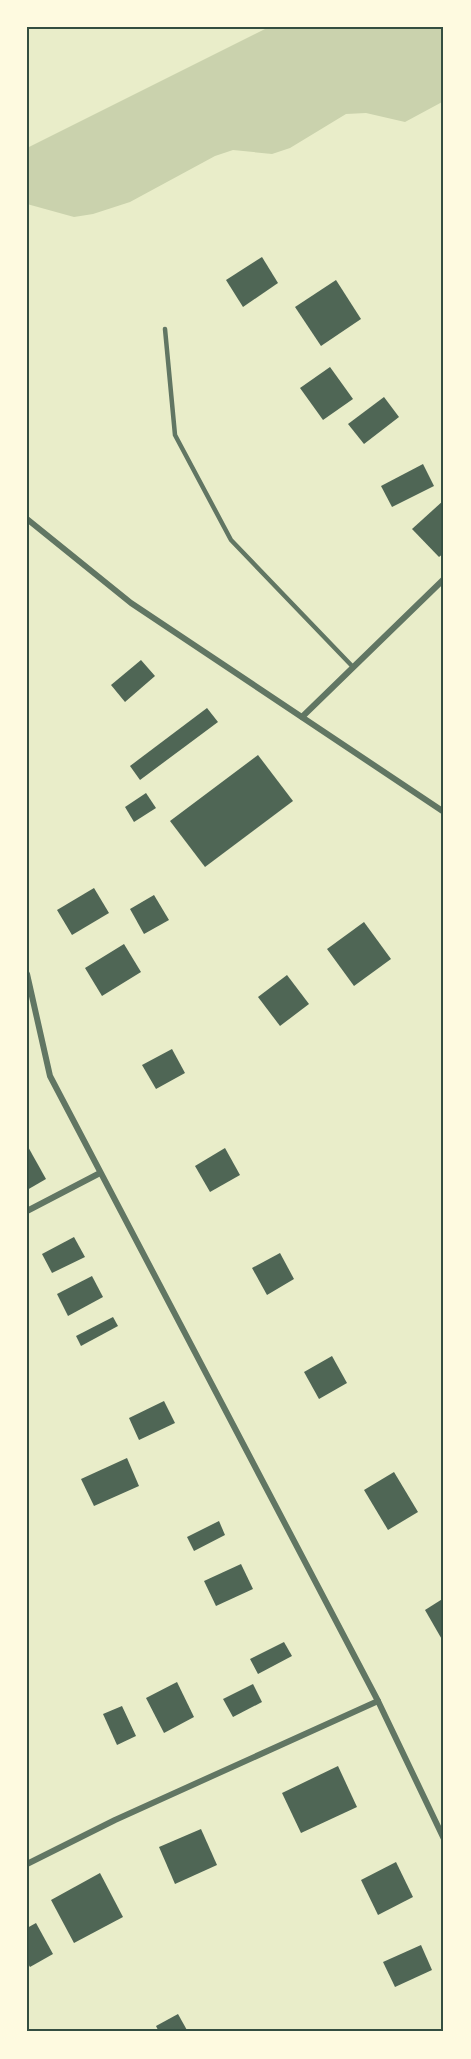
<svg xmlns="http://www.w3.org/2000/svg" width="471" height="2059" font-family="'Roboto Condensed',sans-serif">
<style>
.green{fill:#cad2ad}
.building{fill:#4f6655}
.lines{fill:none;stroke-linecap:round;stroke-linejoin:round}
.service{stroke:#617663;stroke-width:4.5}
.minor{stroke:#617663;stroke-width:6}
.neatline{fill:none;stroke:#344e41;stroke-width:2}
</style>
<rect width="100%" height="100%" fill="#e9edc9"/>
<polygon class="green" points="269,27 444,27 444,101 405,122 366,113 346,114 290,148 272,154 233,150 215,156 130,202 93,214 74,217 27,204 27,148"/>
<g class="building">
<polygon points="262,257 278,283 243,307 226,280"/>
<polygon points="336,280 361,319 321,346 295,307"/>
<polygon points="330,367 353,399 323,420 300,388"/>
<polygon points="384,397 399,417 364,444 348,424"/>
<polygon points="423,464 434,486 392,507 381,486"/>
<polygon points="444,500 444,553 439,557 412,529"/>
<polygon points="141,660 155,676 125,702 111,685"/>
<polygon points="207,708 218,722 140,780 130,766"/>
<polygon points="258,755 293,801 205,867 170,821"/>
<polygon points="146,793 156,808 134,822 125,807"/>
<polygon points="94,888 109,913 72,935 57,910"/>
<polygon points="154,895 169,920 144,934 130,909"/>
<polygon points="364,922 391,959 354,986 327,949"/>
<polygon points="124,944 141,972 102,996 85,968"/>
<polygon points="287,975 309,1004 280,1026 258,997"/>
<polygon points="172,1049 185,1073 156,1089 142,1065"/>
<polygon points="27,1145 46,1179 27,1190"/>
<polygon points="225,1148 240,1175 210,1192 195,1166"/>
<polygon points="74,1237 85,1257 52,1273 42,1254"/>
<polygon points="280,1253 294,1279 267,1295 252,1268"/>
<polygon points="92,1276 103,1297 68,1316 57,1294"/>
<polygon points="113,1317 118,1326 81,1346 76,1336"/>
<polygon points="332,1356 347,1383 319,1399 304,1372"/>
<polygon points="164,1401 175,1423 139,1440 129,1418"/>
<polygon points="127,1458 139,1486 94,1506 81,1479"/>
<polygon points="394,1472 418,1512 388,1530 364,1490"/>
<polygon points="219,1521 225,1535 194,1551 187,1537"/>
<polygon points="241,1564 253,1589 216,1606 204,1581"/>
<polygon points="444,1598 444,1643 425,1610"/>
<polygon points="284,1642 292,1656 258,1674 250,1659"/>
<polygon points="177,1682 194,1717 164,1733 146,1698"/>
<polygon points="253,1684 262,1702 233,1717 223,1699"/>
<polygon points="122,1706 136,1736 117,1745 103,1714"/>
<polygon points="338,1766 357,1807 301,1833 282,1793"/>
<polygon points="201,1829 217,1865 175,1884 159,1847"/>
<polygon points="396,1862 413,1897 378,1915 361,1880"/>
<polygon points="100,1873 123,1917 74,1943 51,1900"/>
<polygon points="36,1923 53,1954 30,1967 27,1962 27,1928"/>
<polygon points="421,1945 432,1970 395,1987 383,1962"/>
<polygon points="178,2014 188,2032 159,2032 156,2026"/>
</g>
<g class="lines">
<polyline class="service" points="165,329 175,435 231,540 353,667"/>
<g class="minor">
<polyline points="27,519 131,603 444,812"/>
<polyline points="302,717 444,579"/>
<polyline points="27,974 50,1076 378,1701 444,1839"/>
<polyline points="27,1211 100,1173"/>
<polyline points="27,1864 115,1820 378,1701"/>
</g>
</g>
<rect width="471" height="2059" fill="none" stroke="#fefae0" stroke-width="57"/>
<rect x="28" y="28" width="414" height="2002" class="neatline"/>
</svg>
